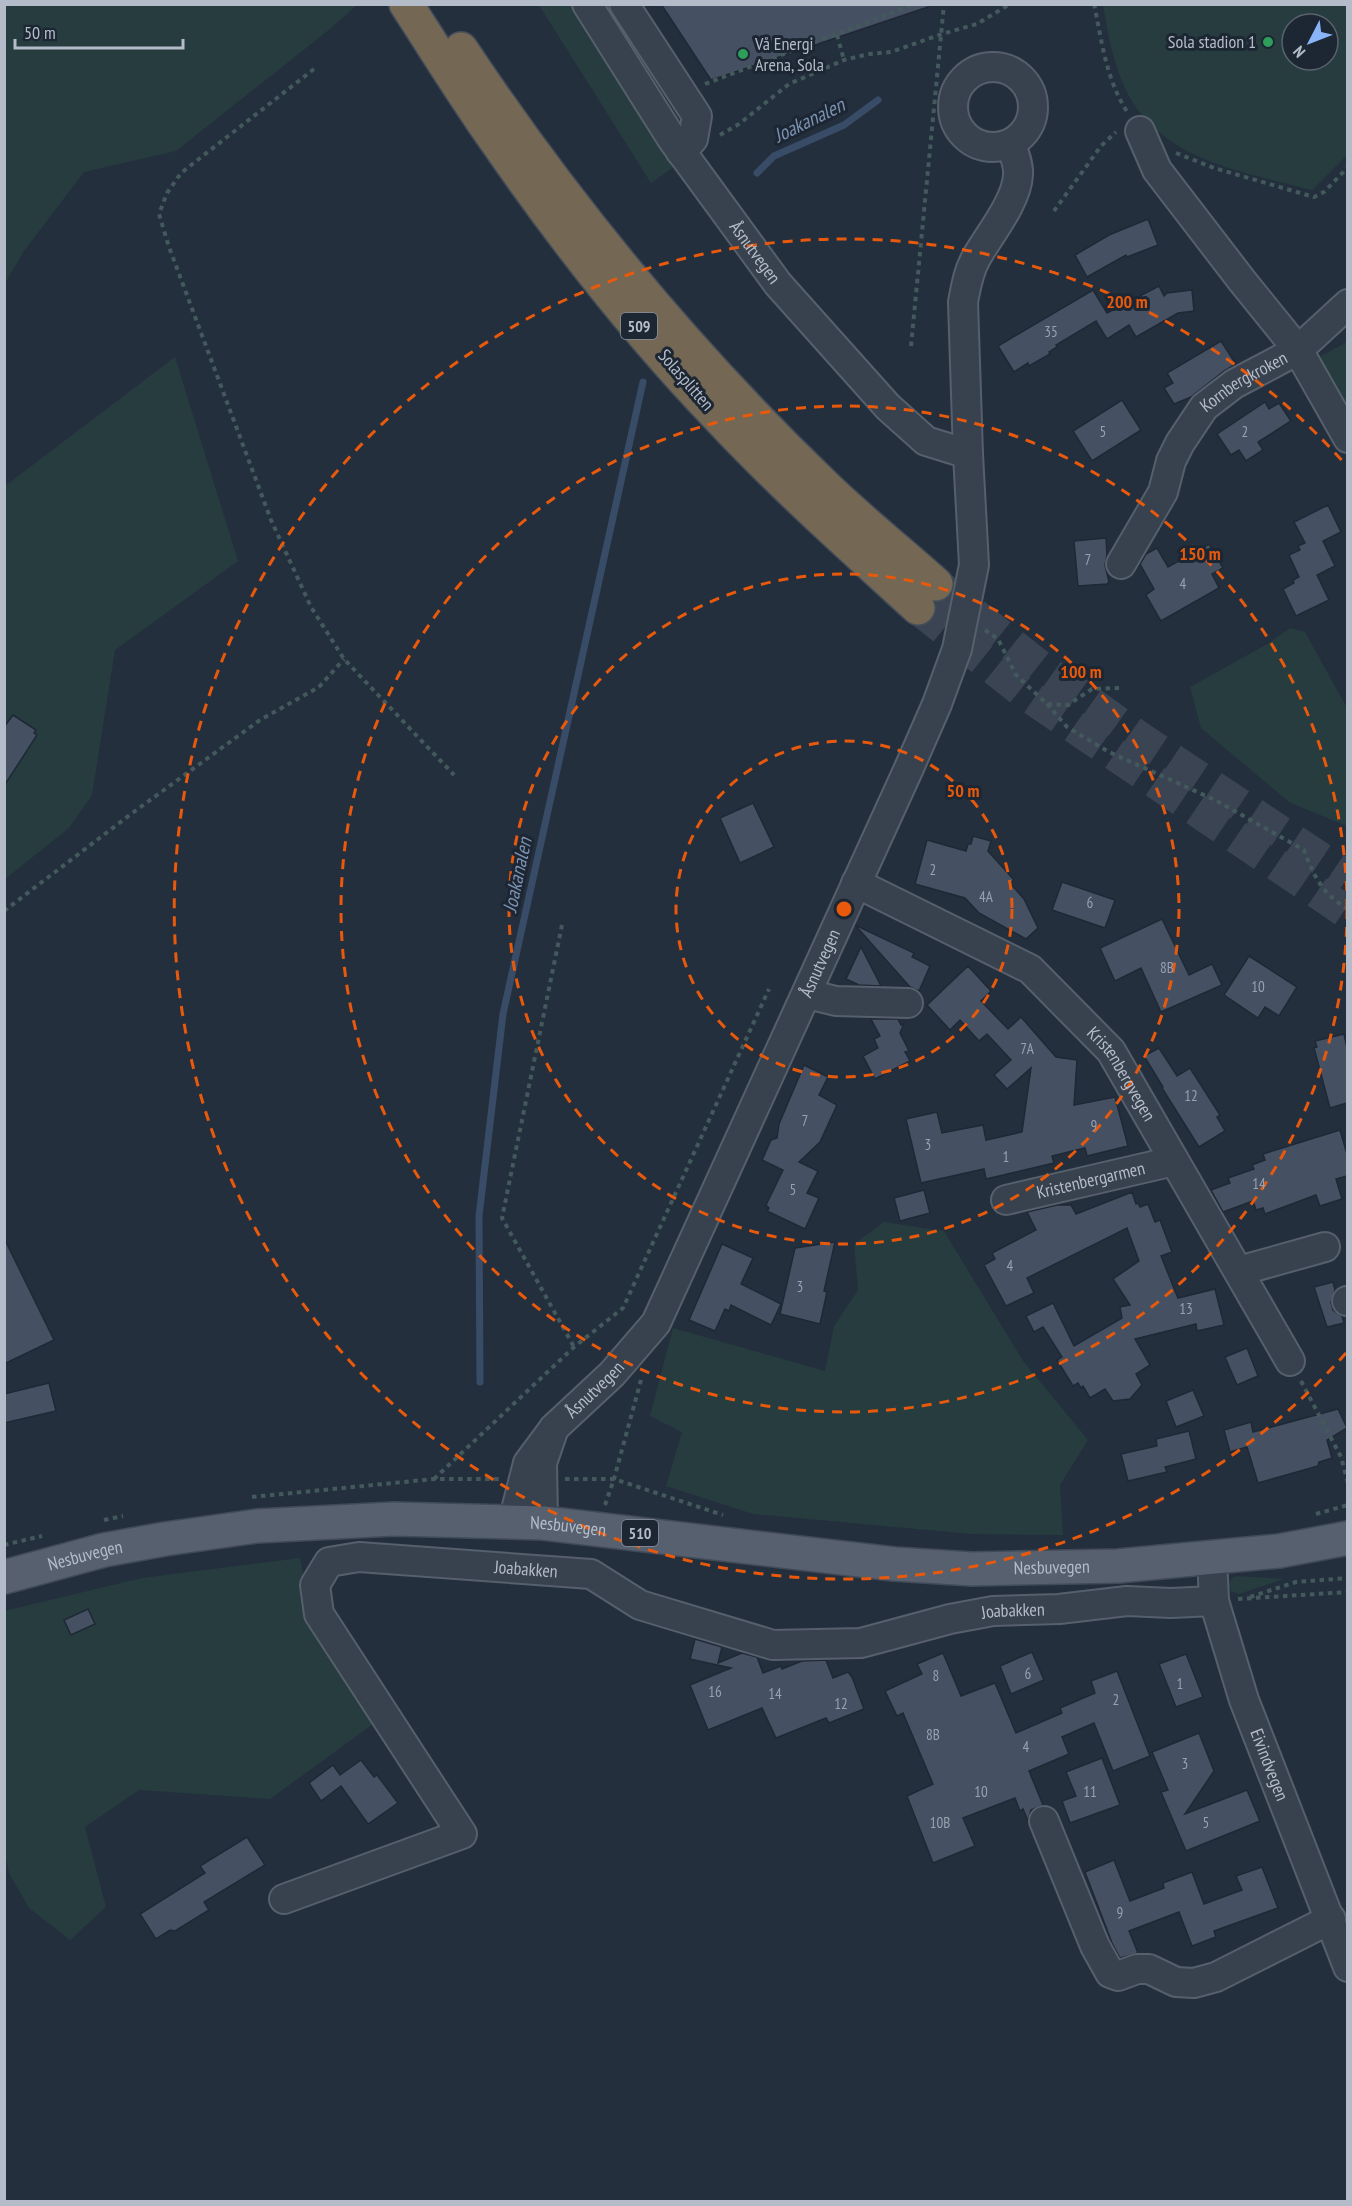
<svg xmlns="http://www.w3.org/2000/svg" width="1352" height="2206" font-family="'PT Sans Narrow',sans-serif">
<style>
.green{fill:#263c3f;fill-rule:evenodd}
.lines{fill:none;stroke-linecap:round;stroke-linejoin:round}
.stream{stroke:#394c67;stroke-width:7}
.building{fill:#455162;stroke:#1f2835;stroke-width:1.5}
.highway-tunnel{stroke:#3a4453;stroke-width:33;stroke-dasharray:33 16;stroke-linecap:butt}
.minor-casing{stroke:#565f6c;stroke-width:32}
.major-casing{stroke:#414a57;stroke-width:36}
.highway-casing{stroke:#434c59;stroke-width:36}
.path{stroke:#44595c;stroke-width:4;stroke-dasharray:4.5 4.5;stroke-linecap:butt}
.minor{stroke:#38414e;stroke-width:28}
.major{stroke:#56606e;stroke-width:33}
.highway{stroke:#746855;stroke-width:33}
.ring{fill:none;stroke:#e8590c;stroke-width:3;stroke-dasharray:10 8}
.leisure-dot{fill:#2e9e5b;stroke:#1d2633;stroke-width:2}
.labels{text-anchor:middle;stroke-width:6;stroke-linejoin:round;paint-order:stroke}
.number-label{font-size:15px;fill:#98a1af}
.shield{fill:#1d2633;stroke:#878f9c;stroke-width:1.5}
.shield-label{font-size:16px;font-weight:bold;fill:#b4bcc9}
.poi-label{font-size:18px;fill:#b4bcc9;stroke:#1d2633;text-anchor:end}
.street-label{font-size:18px;fill:#b4bcc9;stroke:#1d2633}
.water-label{font-size:20px;font-style:italic;fill:#7c92b1;stroke:#1d2633}
.centre{fill:#e8590c;stroke:#1d2633;stroke-width:3}
.ring-label{font-size:18px;text-anchor:middle;font-weight:bold;fill:#e8590c;stroke:#1d2633;stroke-width:6;stroke-linejoin:round;paint-order:stroke}
</style>
<rect width="100%" height="100%" fill="#242f3e"/>
<g class="green">
<polygon points="5,4 356,4 356,6 330,29 176,151 84,172 24,251 5,283"/>
<polygon points="539,5 576,5 678,164 651,183"/>
<path d="M1103 5H1347V155L1312 190C1237 170 1150 159 1120 76 1111 53 1107 29 1103 5ZM1292 24H1328V60H1292Z"/>
<polygon points="1347,342 1347,422 1314,360"/>
<polygon points="175,357 238,561 115,650 92,795 69,828 5,879 5,486"/>
<polygon points="1290,628 1305,632 1347,708 1347,826 1289,802 1201,728 1190,687 1269,643"/>
<polygon points="884,1222 944,1231 1023,1361 1088,1440 1060,1485 1063,1535 972,1534 753,1514 666,1486 682,1432 650,1416 673,1328 825,1371 834,1326 858,1290 854,1244"/>
<polygon points="300,1558 315,1635 376,1722 270,1799 139,1790 85,1827 106,1907 70,1940 29,1908 9,1873 4,1849 4,1611 142,1578"/>
<polygon points="1237,1576 1284,1579 1239,1594 1231,1591 1229,1585 1232,1578"/>
</g>
<g class="lines">
<g class="stream">
<polyline points="757,173 774,156 844,125 878,100"/>
<polyline points="480,1382 479,1216 503,1014 643,382"/>
</g>
</g>
<g class="building">
<polygon points="661,4 928,4 928,7 711,80"/>
<polygon points="1148,219 1158,245 1127,257 1126,255 1087,277 1075,255 1109,235"/>
<polygon points="1159,286 1164,296 1167,293 1192,290 1194,311 1178,313 1136,337 1129,325 1107,339 1096,321 1056,345 1057,347 1049,352 1050,354 1029,366 1028,363 1014,372 998,346 1093,290 1107,313"/>
<polygon points="1221,341 1236,364 1224,371 1191,397 1174,404 1164,388 1173,383 1167,373"/>
<polygon points="1122,400 1141,430 1092,461 1073,431"/>
<polygon points="1265,402 1269,409 1279,403 1291,421 1258,442 1263,450 1246,461 1239,450 1231,455 1217,434"/>
<polygon points="1328,505 1341,532 1323,541 1335,566 1317,575 1329,600 1296,616 1283,589 1294,583 1293,580 1299,577 1289,555 1300,550 1298,546 1305,543 1294,522"/>
<polygon points="1106,538 1107,555 1105,565 1109,582 1107,584 1078,586 1074,541"/>
<polygon points="1209,544 1223,568 1212,574 1219,588 1161,621 1146,595 1154,589 1140,564 1146,554 1157,548 1168,567"/>
<polygon points="13,715 36,730 34,733 37,735 4,786 4,727"/>
<polygon points="753,803 774,847 740,863 720,818"/>
<polygon points="973,836 991,841 988,851 1014,880 1010,883 1024,899 1038,928 1026,939 979,913 965,898 915,884 927,840 966,851 968,844 971,844"/>
<polygon points="1062,882 1115,900 1105,928 1052,910"/>
<polygon points="1162,919 1189,975 1212,964 1222,985 1161,1012 1141,968 1115,981 1100,948"/>
<polygon points="855,925 914,953 912,957 930,966 919,991 910,987"/>
<polygon points="861,947 881,986 859,985 846,979"/>
<polygon points="1249,956 1297,987 1279,1016 1265,1007 1258,1018 1224,995"/>
<polygon points="968,966 991,991 981,1001 1008,1029 1021,1017 1056,1057 1077,1060 1074,1105 1115,1097 1128,1146 1087,1156 1085,1148 1052,1156 1054,1163 986,1179 984,1169 921,1183 906,1119 937,1112 942,1133 983,1125 986,1140 1022,1132 1031,1068 1007,1089 994,1075 1011,1060 987,1034 979,1041 960,1020 950,1030 927,1005"/>
<polygon points="871,1019 898,1019 901,1025 904,1024 900,1033 909,1051 905,1052 910,1061 875,1079 863,1056 878,1048 874,1039 880,1036"/>
<polygon points="1344,1034 1347,1048 1347,1103 1330,1108 1314,1048 1317,1047 1315,1041"/>
<polygon points="1159,1048 1177,1076 1190,1068 1220,1115 1217,1117 1225,1131 1199,1147 1162,1088 1163,1087 1144,1056"/>
<polygon points="804,1065 828,1077 819,1095 837,1105 820,1142 799,1162 818,1171 807,1193 819,1198 805,1229 767,1211 769,1208 766,1205 783,1170 762,1160 771,1140 777,1138 779,1124"/>
<polygon points="1340,1130 1347,1154 1347,1176 1336,1179 1342,1199 1320,1206 1316,1195 1265,1214 1263,1208 1256,1210 1253,1201 1223,1212 1211,1190 1230,1183 1228,1178 1254,1169 1252,1165 1265,1160 1263,1154"/>
<polygon points="924,1190 930,1213 900,1221 894,1198"/>
<polygon points="1132,1192 1136,1204 1138,1203 1140,1207 1148,1204 1155,1222 1160,1220 1172,1252 1161,1256 1178,1298 1215,1289 1224,1325 1197,1331 1196,1324 1135,1339 1150,1365 1136,1374 1142,1385 1130,1399 1113,1401 1105,1389 1090,1398 1083,1386 1081,1388 1078,1383 1073,1386 1057,1360 1062,1357 1043,1327 1034,1332 1026,1316 1053,1303 1074,1346 1122,1318 1120,1307 1130,1305 1113,1279 1139,1261 1127,1228 1027,1278 1034,1293 1006,1306 984,1265 995,1259 992,1253 1036,1230 1027,1212 1057,1205 1071,1205 1076,1214"/>
<polygon points="4,1238 54,1340 4,1364"/>
<polygon points="835,1242 824,1291 827,1292 820,1324 780,1314 795,1248"/>
<polygon points="722,1244 753,1258 741,1284 781,1304 771,1325 731,1305 729,1311 725,1309 715,1331 689,1320"/>
<polygon points="1333,1282 1335,1290 1331,1302 1333,1310 1342,1316 1344,1323 1327,1327 1314,1287"/>
<polygon points="1247,1348 1258,1376 1237,1385 1225,1357"/>
<polygon points="49,1383 56,1411 4,1423 4,1394"/>
<polygon points="1193,1390 1204,1416 1176,1427 1166,1401"/>
<polygon points="1338,1409 1347,1428 1327,1440 1332,1458 1319,1462 1318,1466 1258,1483 1247,1447 1230,1452 1224,1430 1251,1422 1253,1432"/>
<polygon points="1189,1431 1196,1459 1165,1467 1167,1472 1128,1481 1121,1454 1157,1446 1156,1439"/>
<polygon points="88,1609 95,1624 71,1635 64,1620"/>
<polygon points="695,1639 722,1647 718,1663 742,1653 757,1657 763,1673 781,1666 782,1669 802,1661 826,1660 833,1678 848,1672 852,1677 864,1709 829,1723 826,1718 776,1738 762,1708 708,1730 690,1685 731,1668 690,1659"/>
<polygon points="1032,1652 1044,1680 1011,1694 1000,1666"/>
<polygon points="943,1653 961,1696 995,1683 1016,1733 1062,1713 1060,1708 1095,1693 1091,1681 1117,1671 1150,1756 1113,1771 1094,1723 1062,1737 1069,1754 1029,1771 1043,1805 1031,1810 1028,1821 1023,1809 1020,1811 1015,1798 963,1818 975,1846 933,1863 907,1796 933,1784 903,1713 897,1716 885,1691 922,1674 917,1664"/>
<polygon points="1186,1654 1203,1697 1176,1707 1159,1664"/>
<polygon points="1199,1733 1214,1771 1185,1814 1247,1790 1260,1821 1186,1851 1161,1792 1168,1790 1152,1752"/>
<polygon points="1102,1758 1120,1805 1070,1823 1062,1801 1076,1796 1066,1772"/>
<polygon points="361,1760 374,1777 377,1775 398,1803 368,1824 341,1786 321,1801 309,1783 333,1765 340,1775"/>
<polygon points="247,1837 265,1865 204,1902 209,1910 175,1931 170,1930 156,1939 140,1914 205,1873 200,1866"/>
<polygon points="1114,1860 1130,1901 1164,1888 1163,1883 1192,1872 1204,1904 1242,1890 1236,1876 1262,1867 1278,1908 1214,1931 1216,1937 1192,1946 1179,1912 1129,1931 1138,1953 1120,1958 1112,1943 1085,1872"/>
</g>
<g class="lines">
<g class="highway-tunnel">
<polyline points="936,584 1044,670 1144,741 1348,877"/>
<polyline points="918,608 1026,694 1348,913"/>
</g>
<defs>
<g id="minor">
<path id="s1" d="M587 4 672 139 778 284 888 407 926 441 968 454"/>
<polyline points="624,4 697,116 693,139 681,152"/>
<circle cx="993" cy="107" r="40"/>
<polyline points="1348,304 1298,350 1348,438"/>
<path id="s2" d="M1121 564 1163 492 1171 461 1180 443 1204 407 1234 384 1298 350 1243 282 1157 170 1140 131"/>
<path id="s3" d="M856 883 1030 969 1111 1051 1290 1361"/>
<polyline points="807,994 836,1001 908,1003"/>
<path id="s4" d="M1006 1200 1174 1161"/>
<polyline points="1239,1271 1325,1247"/>
<polyline points="1347,1301 1348,1301"/>
<path id="s5" d="M554 1428 612 1374 656 1323 909 768 937 704 957 649 974 565 968 454 963 302C966 287 968 272 976 258 989 235 1017 201 1018 175 1019 165 1014 154 1011 144"/>
<polyline points="513,1522 528,1463 554,1428 542,1463 543,1523"/>
<path id="s6" d="M1212 1556 1214 1601 1244 1700 1348 1967"/>
<polyline points="1044,1821 1095,1946 1110,1973 1118,1976 1137,1969 1149,1969 1176,1982 1194,1983 1216,1977 1331,1919"/>
<path id="s7" d="M284 1899 462 1834 319 1614 315 1585 329 1562 359 1557 591 1574 640 1605 773 1645 861 1643 950 1619 993 1611 1059 1609 1127 1601 1171 1603 1214 1601"/>
</g>
<g id="major">
<path id="s8" d="M4 1577 104 1550 165 1539 257 1526 394 1519 543 1523 894 1564 972 1569 1118 1566 1279 1551 1348 1538"/>
</g>
<g id="highway">
<path d="M406 4C436 50 464 96 496 141 563 238 639 335 721 420 783 486 850 546 918 608"/>
<path d="M461 49C565 205 689 355 824 485 859 519 899 551 936 584"/>
</g>
</defs>
<use href="#minor" class="minor-casing"/>
<use href="#major" class="major-casing"/>
<use href="#highway" class="highway-casing"/>
<g class="path">
<path d="M1094 4C1102 42 1106 80 1128 113"/>
<polyline points="837,35 844,60"/>
<polyline points="314,69 181,173 167,193 159,214 169,247 271,520 311,607 344,659 454,775"/>
<polyline points="705,84 915,4"/>
<polyline points="720,135 739,124 789,84 844,60 869,54 891,52 942,34 977,24 1010,4"/>
<polyline points="1176,153 1214,168 1314,197 1324,192 1348,167"/>
<polyline points="1054,211 1101,146 1116,132"/>
<polyline points="911,346 944,4"/>
<polyline points="985,630 998,639 1016,675 1047,704 1068,705 1092,689 1119,688"/>
<path d="M1047 704 1067 727 1109 752 1215 800 1304 850C1313 875 1323 895 1348 909"/>
<polyline points="4,911 131,814 260,720 319,687 344,659"/>
<polyline points="562,925 502,1218 574,1347"/>
<polyline points="641,1380 614,1479 723,1515"/>
<polyline points="1301,1381 1341,1457 1348,1483"/>
<polyline points="434,1479 574,1347 623,1308 769,989"/>
<polyline points="565,1479 614,1479 605,1505"/>
<polyline points="252,1497 434,1479 499,1479"/>
<polyline points="1316,1514 1348,1505"/>
<polyline points="104,1520 123,1516"/>
<polyline points="4,1545 42,1536"/>
<polyline points="1250,1597 1296,1582 1348,1578"/>
<polyline points="1238,1599 1348,1592"/>
</g>
<use href="#minor" class="minor"/>
<use href="#major" class="major"/>
<use href="#highway" class="highway"/>
</g>
<g class="ring">
<circle cx="844" cy="909" r="168"/>
<circle cx="844" cy="909" r="335"/>
<circle cx="844" cy="909" r="503"/>
<path d="M1346 1353A670 670 0 1 1 1346 465"/>
</g>
<g class="leisure-dot">
<circle cx="1268" cy="42" r="6"/>
<circle cx="743" cy="54" r="6"/>
</g>
<g class="labels">
<g class="number-label">
<text x="1051" y="337">35</text>
<text x="1103" y="437">5</text>
<text x="1245" y="437">2</text>
<text x="1088" y="565">7</text>
<text x="1183" y="589">4</text>
<text x="933" y="875">2</text>
<text x="986" y="902">4A</text>
<text x="1090" y="908">6</text>
<text x="1167" y="973">8B</text>
<text x="1258" y="992">10</text>
<text x="1027" y="1054">7A</text>
<text x="1191" y="1101">12</text>
<text x="805" y="1126">7</text>
<text x="1094" y="1131">9</text>
<text x="928" y="1150">3</text>
<text x="1006" y="1162">1</text>
<text x="1259" y="1189">14</text>
<text x="793" y="1195">5</text>
<text x="1010" y="1271">4</text>
<text x="800" y="1292">3</text>
<text x="1186" y="1314">13</text>
<text x="1028" y="1679">6</text>
<text x="936" y="1681">8</text>
<text x="1180" y="1689">1</text>
<text x="715" y="1697">16</text>
<text x="775" y="1699">14</text>
<text x="1116" y="1705">2</text>
<text x="841" y="1709">12</text>
<text x="933" y="1740">8B</text>
<text x="1026" y="1752">4</text>
<text x="1185" y="1769">3</text>
<text x="981" y="1797">10</text>
<text x="1090" y="1797">11</text>
<text x="940" y="1828">10B</text>
<text x="1206" y="1828">5</text>
<text x="1120" y="1918">9</text>
</g>
<g class="shield">
<rect x="621" y="313" width="36" height="26" rx="4.5"/>
<rect x="622" y="1520" width="36" height="26" rx="4.5"/>
</g>
<g class="shield-label">
<text x="639" y="332">509</text>
<text x="640" y="1539">510</text>
</g>
<g class="poi-label">
<text x="1256" y="48">Sola stadion 1</text>
<text x="755" y="50" text-anchor="start">Vå Energi<tspan x="755" dy="21">Arena, Sola</tspan></text>
</g>
<g class="street-label">
<text dy="6" stroke="none"><textPath href="#s1" startOffset="300">Åsnutvegen</textPath></text>
<text transform="translate(686 380) rotate(49)" y="6">Solasplitten</text>
<text dy="6" stroke="none"><textPath href="#s2" startOffset="226">Kornbergkroken</textPath></text>
<text dy="6" stroke="none"><textPath href="#s5" startOffset="542">Åsnutvegen</textPath></text>
<text dy="6" stroke="none"><textPath href="#s3" startOffset="334">Kristenbergvegen</textPath></text>
<text dy="6" stroke="none"><textPath href="#s4" startOffset="87">Kristenbergarmen</textPath></text>
<text dy="6" stroke="none"><textPath href="#s5" startOffset="56">Åsnutvegen</textPath></text>
<text dy="6" stroke="none"><textPath href="#s8" startOffset="570">Nesbuvegen</textPath></text>
<text dy="6" stroke="none"><textPath href="#s8" startOffset="84">Nesbuvegen</textPath></text>
<text dy="6" stroke="none"><textPath href="#s8" startOffset="1056">Nesbuvegen</textPath></text>
<text dy="6" stroke="none"><textPath href="#s7" startOffset="706">Joabakken</textPath></text>
<text dy="6" stroke="none"><textPath href="#s7" startOffset="1212">Joabakken</textPath></text>
<text dy="6" stroke="none"><textPath href="#s6" startOffset="218">Eivindvegen</textPath></text>
</g>
<g class="water-label">
<text transform="translate(809 120) rotate(-26)" y="7">Joakanalen</text>
<text transform="translate(517 875) rotate(-78)" y="7">Joakanalen</text>
</g>
</g>
<circle cx="844" cy="909" r="9" class="centre"/>
<g class="ring-label">
<text x="1127" y="308">200 m</text>
<text x="1200" y="560">150 m</text>
<text x="1081" y="678">100 m</text>
<text x="963" y="797">50 m</text>
</g>
<rect width="1352" height="2206" fill="none" stroke="#b4bcc9" stroke-width="12"/>
<g transform="translate(1310 42) rotate(228)"><circle r="28" fill="#1d2633" stroke="#59626f" stroke-width="1.5"/>
<path d="M0-4.5L10 22L0 15L-10 22Z" fill="#8ab4f8"/>
<text y="-9" font-size="16" font-weight="bold" text-anchor="middle" fill="#b4bcc9">N</text>
</g>
<path d="M15 39v9h168v-9" fill="none" stroke="#b4bcc9" stroke-width="3"/>
<text x="24" y="39" font-size="18" fill="#b4bcc9" stroke="#1d2633" stroke-width="4.5" paint-order="stroke">50 m</text>
</svg>
